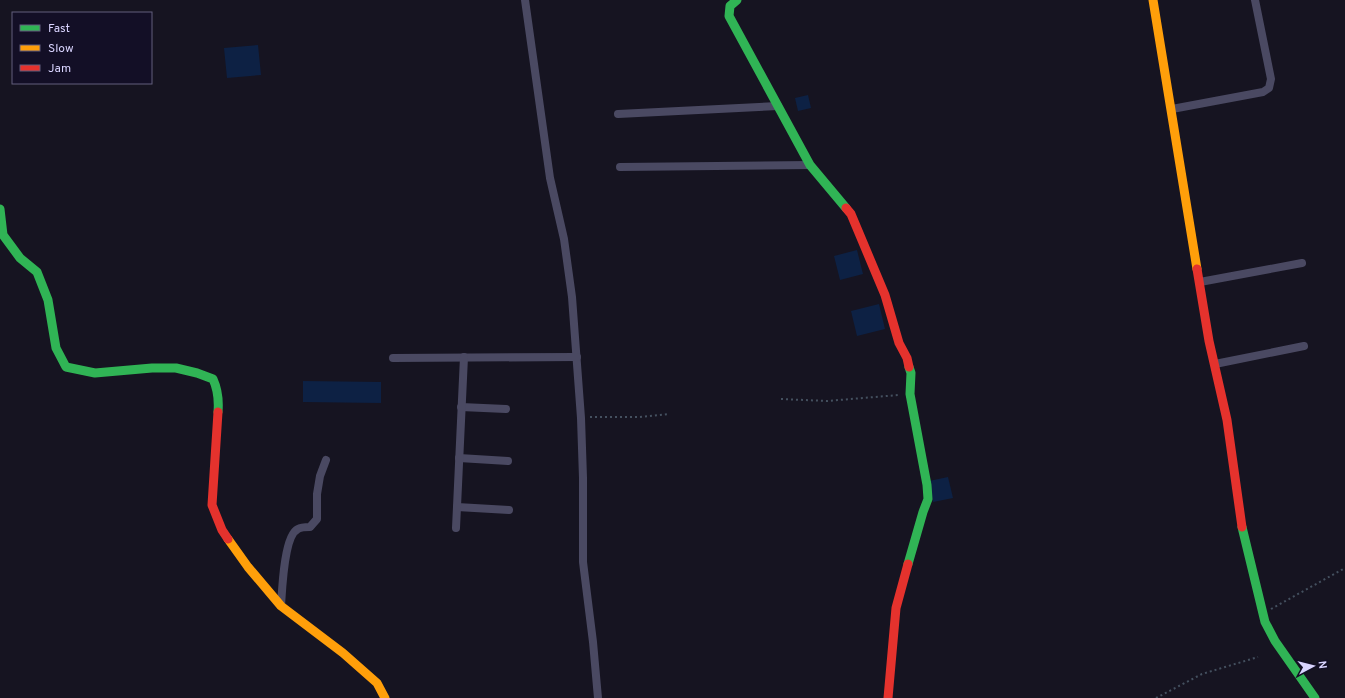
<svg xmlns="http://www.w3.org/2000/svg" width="1345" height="698" font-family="Overpass,sans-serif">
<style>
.water{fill:#0d2144}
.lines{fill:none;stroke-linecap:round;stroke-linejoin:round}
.path{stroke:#44505f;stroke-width:2;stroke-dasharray:2 3;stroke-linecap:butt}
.street{stroke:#4a4962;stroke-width:8}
.fast{stroke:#30b455;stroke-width:9}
.slow{stroke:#ff9f0a;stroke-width:9}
.jam{stroke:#e5322d;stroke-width:9}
</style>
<rect width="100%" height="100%" fill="#161421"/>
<g class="water">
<polygon points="258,45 261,75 227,78 224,48"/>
<polygon points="808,95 811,108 798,111 795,98"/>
<polygon points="857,250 863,274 840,280 834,256"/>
<polygon points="879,304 885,329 857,336 851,311"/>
<polygon points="303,381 381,382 381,403 303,402"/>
<polygon points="948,477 953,498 933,502 929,481"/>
</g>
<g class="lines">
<g class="path">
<polyline points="781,399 827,401 899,395"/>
<polyline points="590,417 640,417 669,414"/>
<polyline points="1271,609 1345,568"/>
<polyline points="1156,698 1202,674 1258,657"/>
</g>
<g class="street">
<polyline points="525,0 550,178 564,239 572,297 581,418 583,478 583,562 593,642 598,698"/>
<polyline points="1172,109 1263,92 1269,88 1271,79 1255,0"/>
<polyline points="618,114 778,106"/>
<polyline points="620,167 810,165"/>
<polyline points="1200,282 1302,263"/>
<polyline points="393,358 577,357"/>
<polyline points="1215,364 1304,346"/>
<polyline points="461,407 506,409"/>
<polyline points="459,458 508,461"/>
<polyline points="457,507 509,510"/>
<polyline points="456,528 464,357"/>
<path d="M281 606C282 591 284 535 298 529 301 527 307 527 310 527L317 519V494L320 476 326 460"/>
</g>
<g class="fast">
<polyline points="737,0 730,6 729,16 810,165 846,208"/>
<path d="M0 209 3 235 20 258 37 272 48 300 56 348 66 367 95 373 152 368H176L197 373 213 379C218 390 219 400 218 412"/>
<polyline points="1242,527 1265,622 1275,641 1315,698"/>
<polyline points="908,564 923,512 928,499 927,485 910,394 911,373 909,367"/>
</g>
<g class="slow">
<polyline points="1153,0 1197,269"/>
<polyline points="228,539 248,567 281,606 343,653 377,683 385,698"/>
</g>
<g class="jam">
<polyline points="846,208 851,214 885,295 899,343 907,358 909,367"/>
<polyline points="1197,269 1209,341 1227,420 1242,527"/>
<polyline points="218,412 212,505 222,530 228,539"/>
<polyline points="888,698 896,608 908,564"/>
</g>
</g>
<rect x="12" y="12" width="140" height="72" fill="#130f26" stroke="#625e7d"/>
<rect x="20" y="25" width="20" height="6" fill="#30b455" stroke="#625e7d"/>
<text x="48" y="32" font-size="12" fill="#d9d4ff">Fast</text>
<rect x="20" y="45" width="20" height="6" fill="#ff9f0a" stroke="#625e7d"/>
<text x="48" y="52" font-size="12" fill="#d9d4ff">Slow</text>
<rect x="20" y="65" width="20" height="6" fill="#e5322d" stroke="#625e7d"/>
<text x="48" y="72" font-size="12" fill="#d9d4ff">Jam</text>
<g transform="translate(1313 666) rotate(83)" stroke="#130f26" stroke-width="3" paint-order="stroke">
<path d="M0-3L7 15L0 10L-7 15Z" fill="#d9d4ff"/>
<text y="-6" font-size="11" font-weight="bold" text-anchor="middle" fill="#d9d4ff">N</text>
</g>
</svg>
